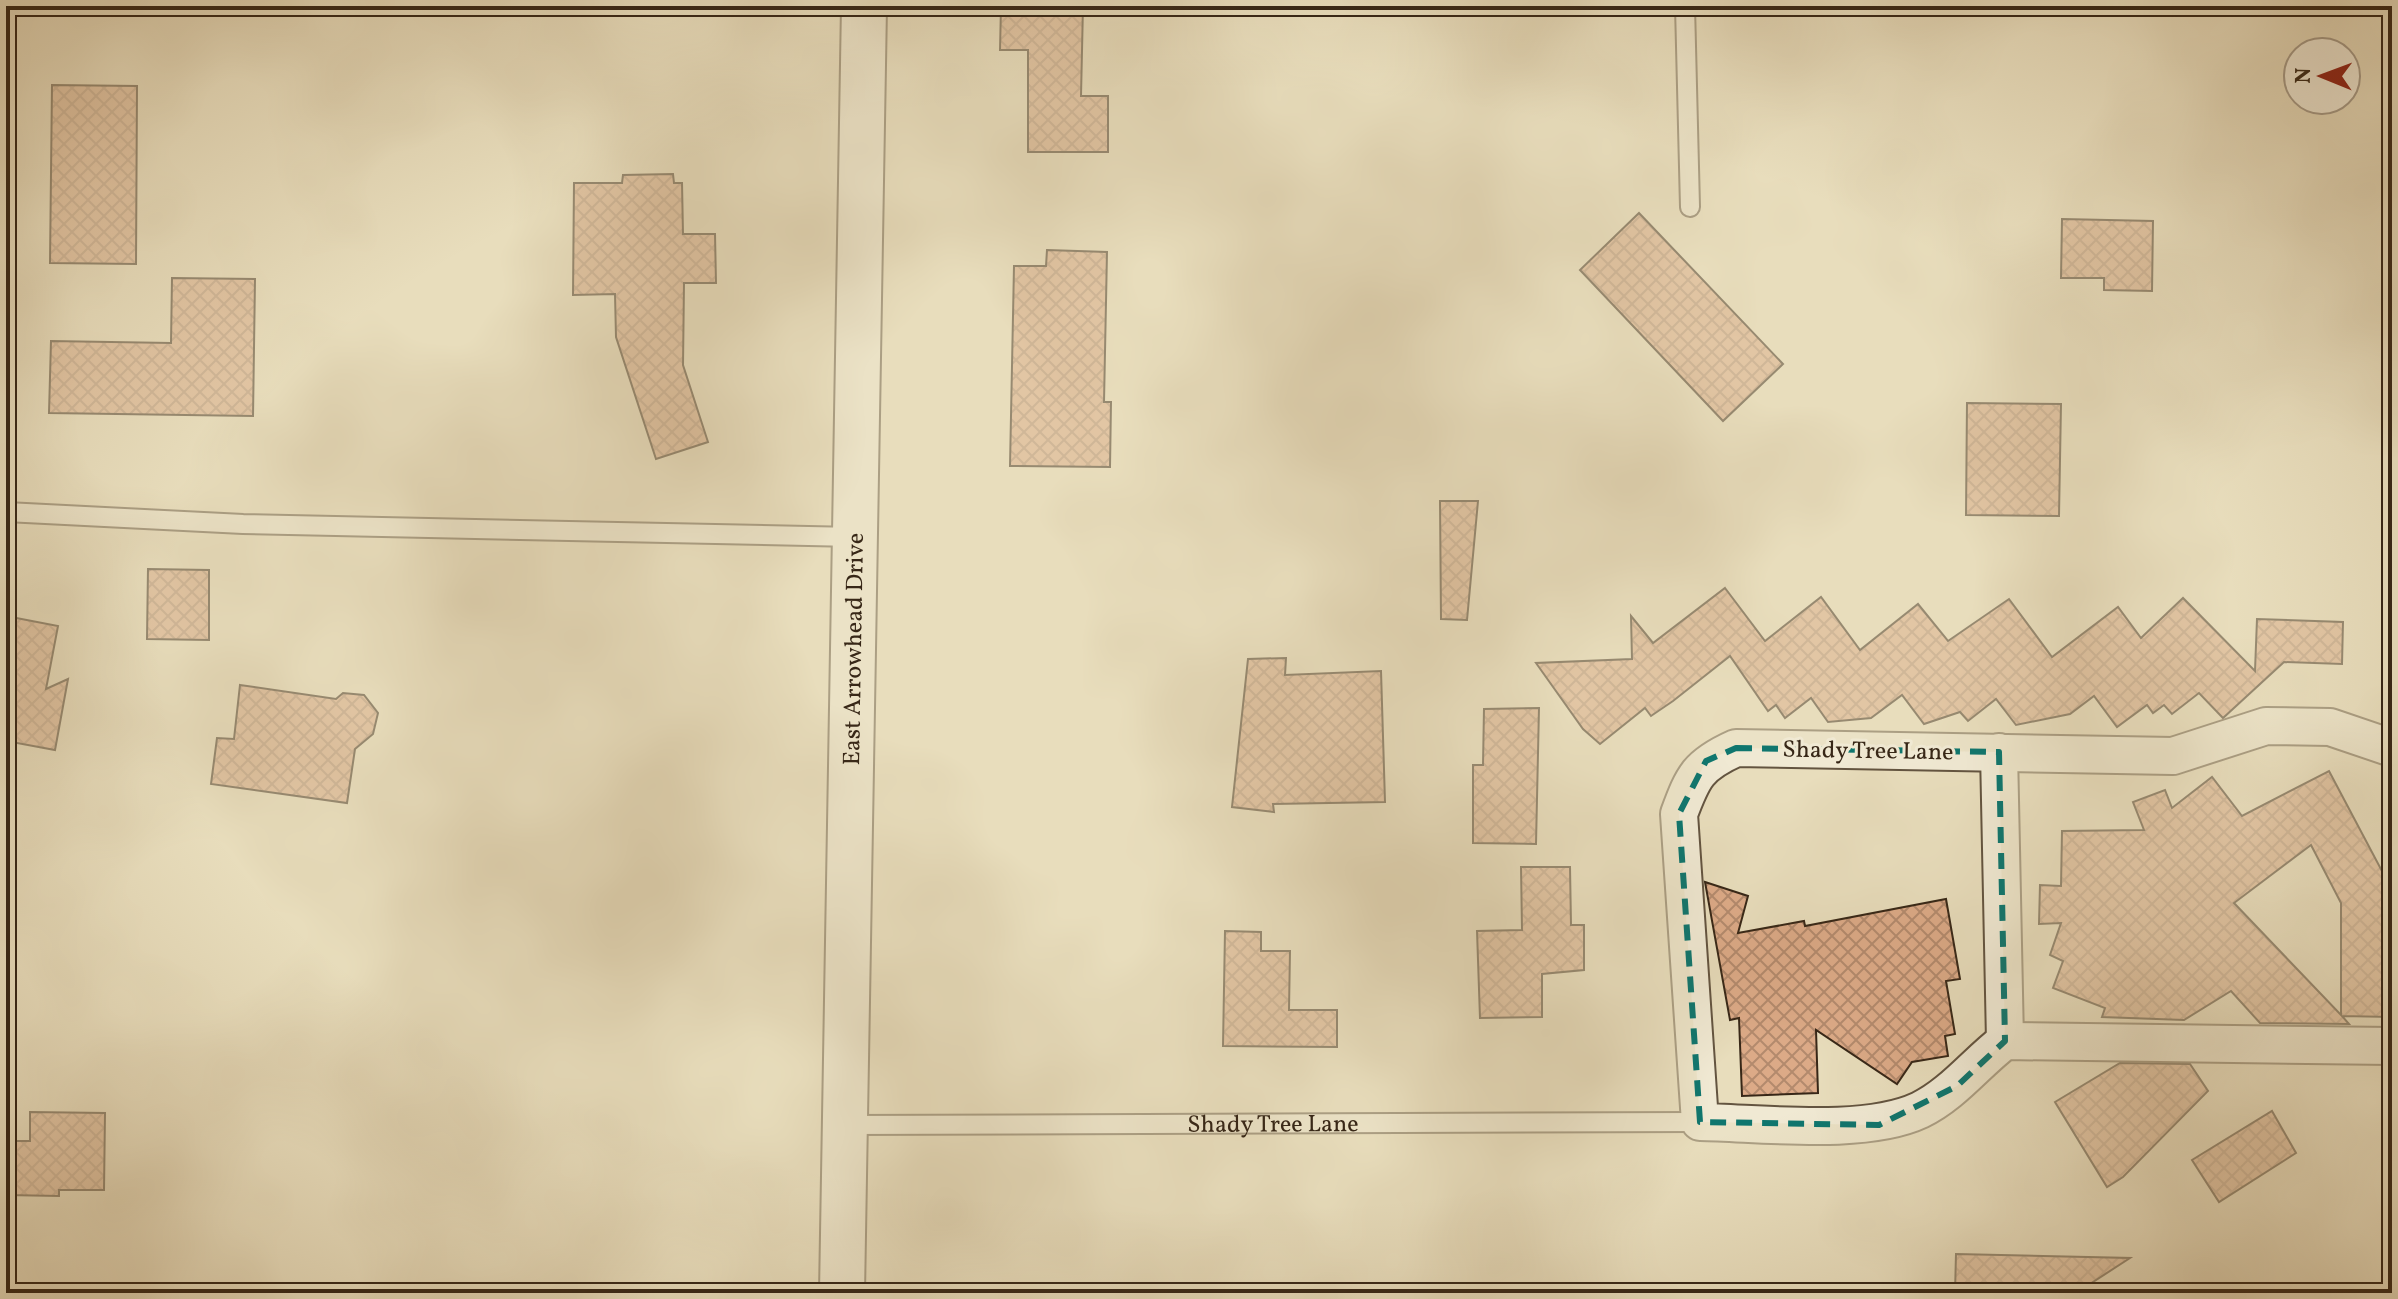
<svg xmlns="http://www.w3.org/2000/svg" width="2398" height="1299" font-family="Vollkorn,serif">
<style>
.building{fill:url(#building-cross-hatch);stroke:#372717;stroke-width:2;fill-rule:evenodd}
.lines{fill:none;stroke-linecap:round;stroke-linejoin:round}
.service-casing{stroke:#635440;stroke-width:22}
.minor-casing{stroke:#635440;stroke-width:40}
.tertiary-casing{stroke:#635440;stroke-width:48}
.service{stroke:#f0e9d3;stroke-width:18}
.minor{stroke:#f0e9d3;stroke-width:36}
.tertiary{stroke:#f0e9d3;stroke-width:44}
.marked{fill:none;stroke:#0f766e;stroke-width:6;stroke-dasharray:16 10;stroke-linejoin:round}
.labels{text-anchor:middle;stroke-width:6;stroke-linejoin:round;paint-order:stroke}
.street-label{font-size:24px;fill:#372717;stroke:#f0e9d3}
</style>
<defs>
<pattern id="building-cross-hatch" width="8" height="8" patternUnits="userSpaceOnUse" patternTransform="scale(2)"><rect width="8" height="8" fill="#dcaa87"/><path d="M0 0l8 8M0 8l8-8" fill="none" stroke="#b38a6d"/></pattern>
</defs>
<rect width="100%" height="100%" fill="#e8ddbc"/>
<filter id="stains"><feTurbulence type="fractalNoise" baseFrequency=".0025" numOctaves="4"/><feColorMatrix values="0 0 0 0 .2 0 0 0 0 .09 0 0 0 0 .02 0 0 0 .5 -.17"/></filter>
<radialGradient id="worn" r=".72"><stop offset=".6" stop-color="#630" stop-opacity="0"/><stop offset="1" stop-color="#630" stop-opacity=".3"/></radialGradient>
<g class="building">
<polygon points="1001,6 1083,6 1081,96 1108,96 1108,152 1028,152 1028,50 1000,50"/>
<polygon points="52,85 137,86 136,264 50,263"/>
<polygon points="673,174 674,183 682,183 683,234 715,234 716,283 684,283 683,365 708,442 656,459 616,337 615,294 573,295 574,183 622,183 623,175"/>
<polygon points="1639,213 1783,364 1723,421 1580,270"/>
<polygon points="2062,219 2153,221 2152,291 2104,290 2104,278 2061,278"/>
<polygon points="1047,250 1107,252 1104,402 1111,402 1110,467 1010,466 1014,266 1046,266"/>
<polygon points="172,278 255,279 253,416 49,413 51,341 171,343"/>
<polygon points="1967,403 2061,404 2059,516 1966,515"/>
<polygon points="1440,501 1478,501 1467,620 1441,619"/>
<polygon points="148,569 209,570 209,640 147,639"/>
<polygon points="1725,588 1765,641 1821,597 1860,650 1918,604 1948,641 2009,599 2052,657 2118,607 2141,638 2183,598 2255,671 2257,619 2343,622 2342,664 2284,662 2223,718 2199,693 2172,714 2164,705 2153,713 2147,705 2117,727 2094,696 2070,714 2016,725 1996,699 1968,721 1960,712 1924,724 1902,695 1871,718 1828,722 1811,698 1785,718 1776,705 1768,711 1730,656 1673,701 1651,716 1645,708 1600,744 1583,729 1536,663 1632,659 1631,616 1653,643"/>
<polygon points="6,616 58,626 46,689 68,679 55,750 6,741"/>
<polygon points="1286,658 1285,675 1381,671 1385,802 1273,804 1274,812 1232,807 1248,659"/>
<polygon points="240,685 336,699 343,693 364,695 378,713 373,734 355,749 347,803 211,784 217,738 234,739"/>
<polygon points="1539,708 1536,844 1473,843 1473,765 1483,765 1484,709"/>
<path d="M2329 771 2392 890V1017L2342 1016 2349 1024 2260 1023 2231 991 2184 1020 2102 1017 2105 1008 2053 988 2063 961 2050 955 2061 923 2039 924 2040 885 2061 886 2062 831 2144 830 2133 802 2165 790 2172 808 2212 777 2242 816ZM2311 845 2341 903V1015L2234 903Z"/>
<polygon points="1521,867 1570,867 1571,925 1584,925 1584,970 1542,974 1542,1017 1480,1018 1477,931 1522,930"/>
<polygon points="1705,882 1748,896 1738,933 1804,921 1805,926 1946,899 1960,979 1946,981 1955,1034 1945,1036 1948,1056 1912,1062 1897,1084 1816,1030 1818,1093 1742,1096 1739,1018 1730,1020"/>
<polygon points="1225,931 1261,932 1261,951 1290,951 1289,1010 1337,1010 1337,1047 1223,1046"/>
<polygon points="2120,1063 2190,1064 2208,1091 2123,1177 2107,1187 2055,1102"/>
<polygon points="2272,1111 2296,1153 2219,1202 2192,1160"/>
<polygon points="30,1112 105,1113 104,1190 59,1190 59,1196 6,1195 6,1141 30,1141"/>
<polygon points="1956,1254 2130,1258 2076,1293 1955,1293"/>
</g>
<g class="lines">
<defs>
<g id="service">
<polyline points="1685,6 1690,207"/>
<polyline points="6,512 243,524 855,537"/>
<path id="s1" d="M845 1125 1700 1122"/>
</g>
<g id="minor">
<path d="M2392 748 2330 727 2266 726 2173 756 1736 748C1698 765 1693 776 1679 814L1700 1122C1762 1123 1865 1136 1920 1110 1953 1094 1976 1063 2005 1041L2392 1046"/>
<polyline points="1999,752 2005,1041"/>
</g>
<g id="tertiary">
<path id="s2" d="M842 1293 864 6"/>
</g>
</defs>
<use href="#service" class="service-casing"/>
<use href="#minor" class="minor-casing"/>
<use href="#tertiary" class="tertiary-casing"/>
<use href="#service" class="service"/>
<use href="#minor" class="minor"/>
<use href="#tertiary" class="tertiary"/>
</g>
<path d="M0 0H2398V1299H0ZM1736 748 1999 752 2005 1041 1957 1086 1879 1125 1700 1122 1679 814 1706 761Z" fill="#e8ddbc" fill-opacity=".55" fill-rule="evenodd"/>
<path class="marked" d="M1736 748 1999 752 2005 1041 1957 1086 1879 1125 1700 1122 1679 814 1706 761Z"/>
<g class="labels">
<g class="street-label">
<text dy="8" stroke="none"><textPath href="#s2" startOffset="644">East Arrowhead Drive</textPath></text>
<text transform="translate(1868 750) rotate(1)" y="8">Shady Tree Lane</text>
<text dy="8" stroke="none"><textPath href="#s1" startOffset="428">Shady Tree Lane</textPath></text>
</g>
</g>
<rect width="2398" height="1299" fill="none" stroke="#e8ddbc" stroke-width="32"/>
<rect x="8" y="8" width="2382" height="1283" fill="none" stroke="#372717" stroke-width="4"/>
<rect x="16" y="16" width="2366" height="1267" fill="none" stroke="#372717" stroke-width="2"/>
<g transform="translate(2322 76) rotate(271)"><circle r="38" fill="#f0e9d3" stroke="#a69b88" stroke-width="2"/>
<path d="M0-6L14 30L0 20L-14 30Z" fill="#8f2418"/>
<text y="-12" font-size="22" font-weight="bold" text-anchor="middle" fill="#372717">N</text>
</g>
<rect width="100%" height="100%" filter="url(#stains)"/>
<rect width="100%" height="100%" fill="url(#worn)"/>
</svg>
